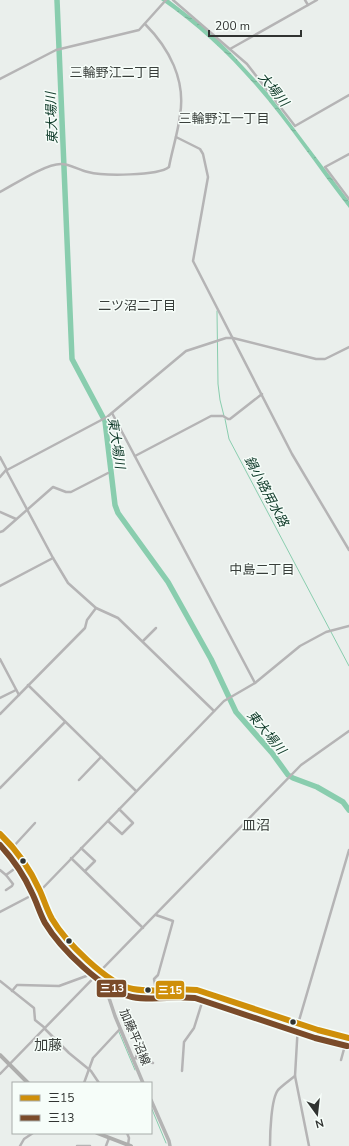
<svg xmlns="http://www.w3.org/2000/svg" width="349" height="1146" font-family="'Nunito Sans','Noto Sans JP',sans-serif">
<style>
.water{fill:url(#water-ripples)}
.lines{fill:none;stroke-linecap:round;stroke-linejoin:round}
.stream{stroke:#89cdae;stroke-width:1}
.river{stroke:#89cdae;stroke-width:5.5}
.minor{stroke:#b5b4b5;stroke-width:2.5}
.tertiary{stroke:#b5b4b5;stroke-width:3}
.secondary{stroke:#b4b4b4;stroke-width:3.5}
.primary{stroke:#aeaead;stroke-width:4}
.bus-1-casing{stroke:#f6fdf9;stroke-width:9}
.bus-2-casing{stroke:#f6fdf9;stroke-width:9}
.bus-1{stroke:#cf8f0a;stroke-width:6}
.bus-2{stroke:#7a4b2a;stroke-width:6}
.bus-dot{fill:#303331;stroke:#f6fdf9;stroke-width:1.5}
.labels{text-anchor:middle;stroke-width:3;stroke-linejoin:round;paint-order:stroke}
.street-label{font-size:12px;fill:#303331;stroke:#f6fdf9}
.neighbourhood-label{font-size:13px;fill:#383e3a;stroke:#f6fdf9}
.water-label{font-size:13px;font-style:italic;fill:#0c3726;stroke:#f6fdf9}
.quarter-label{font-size:14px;fill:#383e3a;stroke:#f6fdf9}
.line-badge{stroke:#f6fdf9;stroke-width:1.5}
.badge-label{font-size:11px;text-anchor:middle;font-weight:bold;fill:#fff}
</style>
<defs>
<pattern id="water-ripples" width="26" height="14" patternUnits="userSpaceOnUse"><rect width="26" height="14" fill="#89cdae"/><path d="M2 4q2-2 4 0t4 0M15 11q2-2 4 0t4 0" fill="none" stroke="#77b096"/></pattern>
</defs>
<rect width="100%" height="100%" fill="#eaefec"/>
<path class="water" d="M161 0H169L209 31 232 54 267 92 349 201V208C318 168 289 124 255 85 227 53 196 24 161 0Z"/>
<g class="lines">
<g class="stream">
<polyline points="217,311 218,384 220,400 224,416"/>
<polyline points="225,419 229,439 349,666"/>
<polyline points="0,837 11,848 30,875"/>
<polyline points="33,880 47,914 61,934"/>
<polyline points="119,1032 135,1070"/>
<polyline points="151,1107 166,1143"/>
</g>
<polyline class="river" points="57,0 72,359 105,421 115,505 118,513 168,582 211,659 236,712 272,753 288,775 293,778 317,787 343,802 349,810"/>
<g class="minor">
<polyline points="173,0 247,64 295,126 349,95"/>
<polyline points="305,0 308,5"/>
<polyline points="230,49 317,0"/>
<polyline points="0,79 56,50 139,30 166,0"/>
<polyline points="176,137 200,149 203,154 208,177 193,261 292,454 349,550"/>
<polyline points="349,154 325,167 349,199"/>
<path d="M0 192C15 184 45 164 61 164 70 164 79 170 88 172 103 176 158 176 169 167 172 150 178 133 180 115 186 80 169 48 145 24"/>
<polyline points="112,413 255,683"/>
<polyline points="135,456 211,416 223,416 228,419 230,419 262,394"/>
<polyline points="0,457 7,470 107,417 186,351 226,338 233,338 316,359 325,359 349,347"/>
<polyline points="6,470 53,558 68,583 96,608 118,618 214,711"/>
<polyline points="0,477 6,470"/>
<polyline points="0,512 16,519"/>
<polyline points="0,532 3,531 53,487 66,492 71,492 108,473"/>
<polyline points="0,586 53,558"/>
<polyline points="143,641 156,628"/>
<polyline points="0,659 19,695"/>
<polyline points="28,685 136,791"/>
<polyline points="0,698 16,690"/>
<polyline points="0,714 85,628 87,620 96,608"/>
<polyline points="79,780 101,757"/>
<polyline points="0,788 65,722"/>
<polyline points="108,821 122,834 133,823 119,809"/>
<polyline points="13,847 35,823"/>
<polyline points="81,848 95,861 85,871"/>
<polyline points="71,858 143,928"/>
<polyline points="0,870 6,875 13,884 12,886 6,890"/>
<polyline points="6,875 24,862"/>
<polyline points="0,912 40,891 224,701 255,683 300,646 326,632 349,626"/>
<polyline points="156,915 173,921 158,975 154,979 156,990"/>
<polyline points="0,981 34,1008 35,1020 45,1028"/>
<polyline points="12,991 17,985 20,985 59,986 89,975 94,979"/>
<polyline points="45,1029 69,1053 91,1071 99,1083"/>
<polyline points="136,1058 138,1048"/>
<polyline points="133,1059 136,1058 153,1063"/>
<polyline points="341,1060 347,1038"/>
<polyline points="182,1071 184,1042 194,1028 205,993"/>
<polyline points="0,1074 301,765 349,731"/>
<polyline points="84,1083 93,1058 120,1029"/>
<polyline points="127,1133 129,1138 128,1145"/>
<polyline points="20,1146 24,1139 33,1133"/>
<polyline points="77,1146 90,1146"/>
<polyline points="106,1146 109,1138"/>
<path d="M270 1146C270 1134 271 1099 278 1090 283 1085 290 1080 295 1076"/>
<polyline points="309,1146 295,1076 298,1024 349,850"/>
</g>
<path class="tertiary" d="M0 834C17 849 29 868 39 889 44 899 47 910 53 920 64 939 84 956 100 972"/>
<g class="secondary">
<path d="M100 972C111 981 123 988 137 990 157 992 175 986 197 990L318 1030 349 1038"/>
<polyline points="101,974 115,1016 143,1083"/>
<polyline points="151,1100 169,1141 170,1146"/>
</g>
<g class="primary">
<polyline points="0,1055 28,1083"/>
<polyline points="97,1133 131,1146"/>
</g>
<defs>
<path id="bus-1" d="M0 834C17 850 30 869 40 891 44 900 47 910 52 919 65 941 107 984 133 989 154 993 176 988 197 990L318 1030 349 1038"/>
<path id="bus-2" d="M0 845C13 859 24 875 32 893 37 903 40 914 45 923 60 948 103 991 132 997 152 1001 174 996 195 998L315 1038 347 1046"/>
</defs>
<use href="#bus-1" class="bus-1-casing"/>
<use href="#bus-2" class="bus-2-casing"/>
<use href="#bus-1" class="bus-1"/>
<use href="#bus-2" class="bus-2"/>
</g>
<g class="bus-dot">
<circle cx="23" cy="861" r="3.5"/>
<circle cx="69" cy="941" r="3.5"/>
<circle cx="148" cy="990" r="3.5"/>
<circle cx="293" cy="1022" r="3.5"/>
</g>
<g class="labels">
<g class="street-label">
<text transform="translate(135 1037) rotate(67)" y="4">加藤平沼線</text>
</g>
<g class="neighbourhood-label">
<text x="115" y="77">三輪野江二丁目</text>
<text x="224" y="123">三輪野江一丁目</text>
<text x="137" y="310">二ツ沼二丁目</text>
<text x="262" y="574">中島二丁目</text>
</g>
<g class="water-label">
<text transform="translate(274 89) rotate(51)" y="5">大場川</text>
<text transform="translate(51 118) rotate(-92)" y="5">東大場川</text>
<text transform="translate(117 443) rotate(81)" y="5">東大場川</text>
<text transform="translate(267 491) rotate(62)" y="5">鍋小路用水路</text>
<text transform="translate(267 732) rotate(50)" y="5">東大場川</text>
</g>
<g class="quarter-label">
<text x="256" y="830">皿沼</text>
<text x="48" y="1050">加藤</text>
</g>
</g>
<g class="line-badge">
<rect x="96" y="979" width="31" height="19" rx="4" fill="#7a4b2a"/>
<rect x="155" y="980" width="30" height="20" rx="4" fill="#cf8f0a"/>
</g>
<g class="badge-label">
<text x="112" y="992">三13</text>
<text x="170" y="994">三15</text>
</g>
<rect x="12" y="1082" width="140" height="52" fill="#f6fdf9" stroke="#a7aca9"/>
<rect x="20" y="1095" width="20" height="6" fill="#cf8f0a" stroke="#a7aca9"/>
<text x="48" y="1102" font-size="12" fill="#303331">三15</text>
<rect x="20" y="1115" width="20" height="6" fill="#7a4b2a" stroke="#a7aca9"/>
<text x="48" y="1122" font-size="12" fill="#303331">三13</text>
<g transform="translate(317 1114) rotate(165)" stroke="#f6fdf9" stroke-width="3" paint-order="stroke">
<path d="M0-3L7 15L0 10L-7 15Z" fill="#303331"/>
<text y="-6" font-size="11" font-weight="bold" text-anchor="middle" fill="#303331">N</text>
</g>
<path d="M209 30v6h92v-6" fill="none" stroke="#303331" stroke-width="2"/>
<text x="215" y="30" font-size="12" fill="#303331" stroke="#f6fdf9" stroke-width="3" paint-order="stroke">200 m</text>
</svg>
